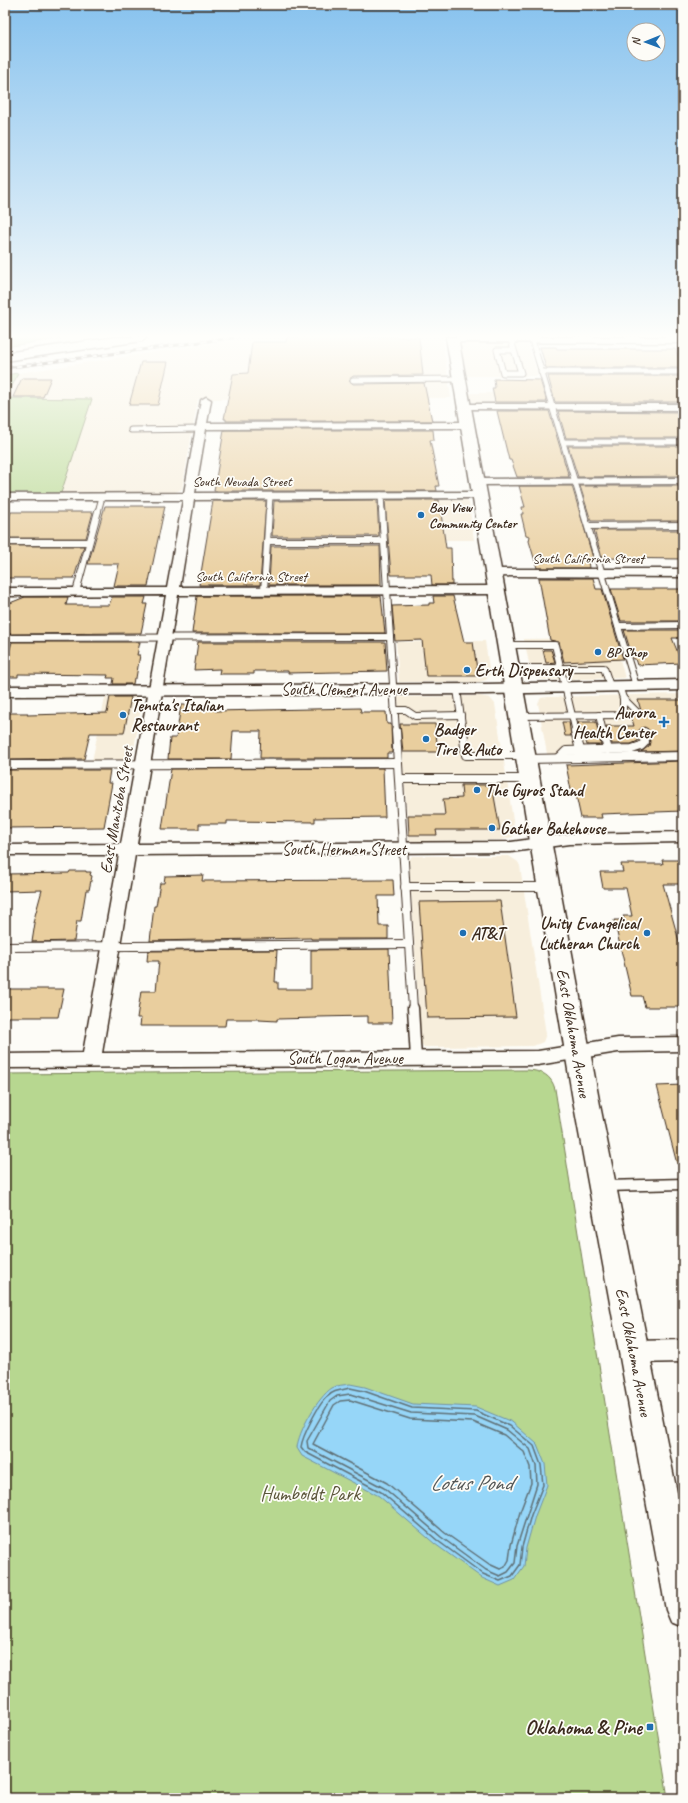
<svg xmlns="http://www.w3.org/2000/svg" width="688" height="1803" font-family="Caveat,sans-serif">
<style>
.built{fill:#f7eedc}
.green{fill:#b7d790;stroke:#798057}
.water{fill:#96d6f8;stroke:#7291a1}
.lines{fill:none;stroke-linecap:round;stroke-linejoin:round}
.shore{stroke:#5f6f75;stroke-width:1.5}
.building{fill:#e9ce9e;stroke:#3b2a1e}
.service-far3-casing{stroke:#3b2a1e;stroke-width:7}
.service-far2-casing{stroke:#3b2a1e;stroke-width:8}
.service-far1-casing{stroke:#3b2a1e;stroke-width:10}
.service-casing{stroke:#3b2a1e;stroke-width:13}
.minor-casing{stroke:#3b2a1e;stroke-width:3}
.tertiary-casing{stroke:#3b2a1e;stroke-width:3}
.secondary-casing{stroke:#3b2a1e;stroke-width:3}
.primary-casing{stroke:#3b2a1e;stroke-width:3}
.service-far3{stroke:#fdfcf7;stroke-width:5}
.service-far2{stroke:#fdfcf7;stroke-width:6}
.service-far1{stroke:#fdfcf7;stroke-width:8}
.service{stroke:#fdfcf7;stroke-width:10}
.minor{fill:#fdfcf7;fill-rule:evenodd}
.tertiary{fill:#fdfcf7;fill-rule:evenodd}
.secondary{fill:#fdfcf7;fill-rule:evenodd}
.primary{fill:#fdfcf7;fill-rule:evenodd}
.rail-casing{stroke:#3b2a1e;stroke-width:3}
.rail{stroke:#fdfcf7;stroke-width:2;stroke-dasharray:5.5;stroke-linecap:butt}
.poi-dot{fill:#1f6fb2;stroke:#fdfcf7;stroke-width:1.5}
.labels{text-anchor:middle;stroke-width:3.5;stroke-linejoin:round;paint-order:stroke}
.far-street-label{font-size:14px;fill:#3b2a1e;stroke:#fdfcf7}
.far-poi-label{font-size:14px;font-weight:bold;fill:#3b2a1e;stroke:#fdfcf7;text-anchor:start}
.poi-label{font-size:17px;font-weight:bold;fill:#3b2a1e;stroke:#fdfcf7;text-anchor:start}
.street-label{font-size:17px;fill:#3b2a1e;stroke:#fdfcf7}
.near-park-label{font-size:20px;fill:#5a553a;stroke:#fdfcf7}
.near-poi-label{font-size:20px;font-weight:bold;fill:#3b2a1e;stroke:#fdfcf7;text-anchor:end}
.near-water-label{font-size:22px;font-style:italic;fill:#525554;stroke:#fdfcf7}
</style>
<rect width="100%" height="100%" fill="#fdfcf7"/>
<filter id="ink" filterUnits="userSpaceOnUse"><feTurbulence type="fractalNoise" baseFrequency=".025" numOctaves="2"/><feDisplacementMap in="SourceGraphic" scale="8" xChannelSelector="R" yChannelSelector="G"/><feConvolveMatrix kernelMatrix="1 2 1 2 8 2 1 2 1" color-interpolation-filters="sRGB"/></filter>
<g filter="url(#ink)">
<g class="built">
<polygon points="255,337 442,337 451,398 198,399 182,489 173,493 61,493 92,399 7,399 18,373"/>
<polygon points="464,343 526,343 528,344 538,376 467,376 461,346"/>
<polygon points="470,393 543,393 545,403 478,404 471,401"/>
<polygon points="388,499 466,500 469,503 474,540 389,540 387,501"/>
<polygon points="614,638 625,678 546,680 536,678 531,673 524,639"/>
<polygon points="485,641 490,675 486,680 479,682 399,682 396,642"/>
<polygon points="683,694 683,752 547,754 538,703 541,698 548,697"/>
<polygon points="480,696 490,698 495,704 515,833 513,837 500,840 409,841 398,697"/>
<polygon points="133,697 139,699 142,703 132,760 92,761 105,698"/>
<polygon points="412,856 509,856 518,862 520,866 546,1034 543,1042 533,1046 424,1047 421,1044 409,860"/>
</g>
<g class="green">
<polygon points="5,337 67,337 5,347"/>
<polygon points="18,373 7,398 92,399 61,493 5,493 5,375"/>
<path d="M528 1070C542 1071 551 1075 555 1089L668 1798H5V1074Z"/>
</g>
<path class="water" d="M350 1384 365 1387 413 1404 476 1407 512 1422 537 1444 545 1464 547 1485 535 1516 526 1548 524 1566 514 1580 500 1586 482 1578 435 1544 379 1496 302 1456 297 1448C298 1432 318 1397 332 1388 337 1385 344 1385 350 1384Z"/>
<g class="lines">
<g class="shore">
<path d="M350 1388 364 1391 412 1408 476 1411 510 1426 534 1446 541 1465 543 1485 531 1515 522 1547 520 1565 512 1576 500 1581 483 1574 438 1541 381 1492 305 1452 301 1447C302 1437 319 1403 327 1397 333 1390 342 1390 350 1388Z"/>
<polygon points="350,1394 411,1413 475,1416 507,1430 530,1449 536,1466 537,1484 517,1546 515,1563 508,1572 500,1576 486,1570 441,1537 384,1488 308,1448 307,1441 330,1401 337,1396"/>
<polygon points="350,1400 410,1419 473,1422 504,1435 524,1452 530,1467 531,1483 520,1512 511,1545 509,1560 505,1567 500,1569 489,1564 445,1533 387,1483 313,1444 334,1405 340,1401"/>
</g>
</g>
<g class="building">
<polygon points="287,337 419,337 423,375 353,376 349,380 353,384 424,383 432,421 226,421 226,419 224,419 233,374 248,373 252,342 286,342"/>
<polygon points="540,347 556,347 557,349 675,349 683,368 546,368"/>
<polygon points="141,362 168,362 158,405 129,405"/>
<polygon points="548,376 683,376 683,402 555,402"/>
<polygon points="22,378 51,378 43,397 13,397"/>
<polygon points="494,379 540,380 547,402 495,402 492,388 495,388"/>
<polygon points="497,411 549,411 569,477 517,477 511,460 509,460"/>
<polygon points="558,411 683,412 683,438 566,438"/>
<polygon points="224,430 433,430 434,440 430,440 439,486 436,486 437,491 214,491"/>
<polygon points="568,446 683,446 683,476 578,477"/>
<polygon points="519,486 572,486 593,558 590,558 591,561 588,561 589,568 537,568 529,541 530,536 526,535 521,514 523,514 522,507 525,507"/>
<polygon points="580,486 683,486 683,521 591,521"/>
<polygon points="377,500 379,536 272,536 274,501"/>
<polygon points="385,500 439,500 446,548 451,548 452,585 432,585 431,575 391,575"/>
<polygon points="213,501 266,501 260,585 199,585"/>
<polygon points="105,506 165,506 148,586 114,586 119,564 88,564"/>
<polygon points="11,512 93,512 86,538 5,538 5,528"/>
<polygon points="594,530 683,530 683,559 602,558"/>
<polygon points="5,546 84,546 74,578 5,578"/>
<polygon points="271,546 380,546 381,585 269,585"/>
<polygon points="539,578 593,578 596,589 602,589 623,659 564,662 559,642 550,640"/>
<polygon points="611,589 683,589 683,621 621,621"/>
<polygon points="197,596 381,596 385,633 192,633"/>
<polygon points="433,596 453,596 464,642 473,642 478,676 426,676 422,640 395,641 392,606 429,605 429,603 434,603"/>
<polygon points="25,597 68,597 66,605 109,605 112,597 146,597 144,604 147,604 141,633 5,634 5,605"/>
<polygon points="624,630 683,630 683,638 672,638 682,663 637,665 635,659 633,659"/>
<polygon points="12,642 140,642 137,655 140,655 136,678 134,678 133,684 113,684 114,678 107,678 108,675 18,674 18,677 5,677 5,665"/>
<polygon points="198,642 385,642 387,671 288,673 288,671 254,671 254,674 219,674 220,669 194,670"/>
<polygon points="543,650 551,650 555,662 546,663"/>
<polygon points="110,697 131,697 124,733 90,733 84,759 5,760 5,725 9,713 28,713 27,715 107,713"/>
<polygon points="638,700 683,700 683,751 641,752 649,746 650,742 648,729 644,727 639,730 638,741 631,744 612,744 606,726 634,726 630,712 636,716 640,715 641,711"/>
<polygon points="181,705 197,705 197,708 215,708 215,711 360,708 361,712 386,712 387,724 391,724 392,753 387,753 387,758 260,758 261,731 233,731 231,759 168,759 170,738 176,738"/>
<polygon points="562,722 569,722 571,736 565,736"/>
<polygon points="578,722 596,722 601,745 587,745 585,736 582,736"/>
<polygon points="400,724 435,724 438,752 403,752"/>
<polygon points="683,761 683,811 601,814 602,818 581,818 576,795 572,795 566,765"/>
<polygon points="383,768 385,817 315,818 315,822 227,821 227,824 199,824 199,829 162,829 171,769"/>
<polygon points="5,770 110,770 108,783 112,783 104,827 5,828"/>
<polygon points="461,785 492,785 500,830 436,830 437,835 409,835 408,815 445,815 443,799 462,798"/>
<polygon points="662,860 683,860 683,884 663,884 680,945 683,945 683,1007 645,1007 642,996 632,996 614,920 624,920 623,916 632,916 626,888 603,888 600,872 623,872 621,864 663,864"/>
<polygon points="70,871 86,871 86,872 91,872 90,875 92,876 89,890 86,890 81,921 77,921 74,941 32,942 35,923 33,923 42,890 5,891 5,874 69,873"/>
<polygon points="203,875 202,881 393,880 394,896 378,896 379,926 388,926 388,939 311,939 311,938 150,941 154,906 156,906 160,883 164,883 165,876"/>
<polygon points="500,901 516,1017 427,1018 419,902"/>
<polygon points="389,949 392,1023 368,1023 368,1016 317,1017 317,1018 277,1019 277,1021 259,1020 259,1019 226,1019 225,1026 140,1026 141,1018 137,1018 141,991 156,991 159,961 147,961 148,951 277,950 275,982 278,982 278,989 311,989 311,950"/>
<polygon points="5,989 64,989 58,1017 5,1017"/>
<polygon points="683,1085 683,1164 677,1164 657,1086"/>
</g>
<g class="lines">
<defs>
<g id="service-far3">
<polyline points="511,340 521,373 503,373 497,350 514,350"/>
<polyline points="532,340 584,512"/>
<polyline points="541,372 683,372"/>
<polyline points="353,380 459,379"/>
<polyline points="131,430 201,429"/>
<polyline points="563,442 683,442"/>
<polyline points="381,495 382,512"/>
<polyline points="98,512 102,497"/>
<polyline points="269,512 270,496"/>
</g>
<g id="service-far2">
<polyline points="382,511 396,732"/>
<polyline points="583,511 636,686"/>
<polyline points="588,526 683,525"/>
<polyline points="267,541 384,541"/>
<polyline points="5,542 89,542"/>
<polyline points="264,591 269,511"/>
<polyline points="76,592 98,511"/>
<polyline points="618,626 683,625"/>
<polyline points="5,638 390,637"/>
<polyline points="507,645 555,645 576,732"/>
<polyline points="511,668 604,668 610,686"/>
<polyline points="457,689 463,732"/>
<polyline points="623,698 637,712"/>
<polyline points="394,710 406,710 415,716 461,715"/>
<polyline points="599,715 603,732"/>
<polyline points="519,716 623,715 623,698 619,686"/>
</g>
<g id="service-far1">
<polyline points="396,731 413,1009"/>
<polyline points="463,731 466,755 525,755"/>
<polyline points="575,731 580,750"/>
<polyline points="603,731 608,750"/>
<polyline points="559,758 566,751 632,749 641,746 645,742 644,732"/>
<polyline points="526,759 683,756"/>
<polyline points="5,765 398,763"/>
<polyline points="399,779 529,779"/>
<polyline points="405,887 549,887"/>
<polyline points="5,947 409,944"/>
</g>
<g id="service">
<polyline points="413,1008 416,1058"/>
<polyline points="606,1186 683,1184"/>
</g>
<g id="minor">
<polygon points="452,337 683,337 683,343 449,342 447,340"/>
<polygon points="206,397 211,400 207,423 468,422 473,425 468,428 206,429 195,493 480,492 486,495 480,498 194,500 180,587 497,586 503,590 497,594 178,595 137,844 511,842 569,834 683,832 683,842 569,844 511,852 135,855 102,1053 538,1051 618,1038 683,1037 683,1051 618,1052 538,1065 5,1068 5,1054 83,1053 119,855 5,855 5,845 121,844 166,595 5,596 5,588 167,588 183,500 5,500 5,494 184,493 201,400"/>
<polygon points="464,404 683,404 683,410 460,409 459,407"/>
<polygon points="683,478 683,484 478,485 472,482 478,479"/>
<polygon points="494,569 683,569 683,577 490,576 488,573"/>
<polygon points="683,1340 683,1362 634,1363 626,1360 622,1352 626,1344 634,1341"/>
</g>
<polygon id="tertiary" points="683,680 683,690 484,694 5,696 5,686 484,684"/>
<polygon id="secondary" points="446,337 458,337 599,1100 683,1523 683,1627 671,1622 666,1610 573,1100"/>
<polygon id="primary" points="116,337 148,337 142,341 5,361 5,353"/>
</defs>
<use href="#service-far3" class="service-far3-casing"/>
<use href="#service-far2" class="service-far2-casing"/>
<use href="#service-far1" class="service-far1-casing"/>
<use href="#service" class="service-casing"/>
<use href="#minor" class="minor-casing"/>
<use href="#tertiary" class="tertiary-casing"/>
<use href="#secondary" class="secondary-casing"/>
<use href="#primary" class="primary-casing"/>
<use href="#service-far3" class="service-far3"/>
<use href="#service-far2" class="service-far2"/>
<use href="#service-far1" class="service-far1"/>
<use href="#service" class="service"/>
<use href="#minor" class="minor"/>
<use href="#tertiary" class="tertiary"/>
<use href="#secondary" class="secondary"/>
<use href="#primary" class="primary"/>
<defs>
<polyline id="rail" points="5,368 238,337"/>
</defs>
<use href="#rail" class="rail-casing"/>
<use href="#rail" class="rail"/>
</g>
</g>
<linearGradient id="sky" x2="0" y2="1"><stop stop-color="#87c2ee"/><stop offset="0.57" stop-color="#fefefb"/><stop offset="1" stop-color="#fefefb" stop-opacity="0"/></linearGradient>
<rect width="688" height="590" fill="url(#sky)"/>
<g class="poi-dot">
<circle cx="421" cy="515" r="4"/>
<circle cx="598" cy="652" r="4"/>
<circle cx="467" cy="670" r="4"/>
<circle cx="123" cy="715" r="4"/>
<path d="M662 716h4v4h4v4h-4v4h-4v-4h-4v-4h4z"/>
<circle cx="426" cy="739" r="4"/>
<circle cx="477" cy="790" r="4"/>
<circle cx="492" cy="828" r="4"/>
<circle cx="463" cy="933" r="4"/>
<circle cx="647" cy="933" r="4"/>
<rect x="646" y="1723" width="8" height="8" rx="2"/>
</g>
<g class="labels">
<g class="far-street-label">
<text x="242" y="486">South Nevada Street</text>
<text x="588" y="563">South California Street</text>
<text x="251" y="581">South California Street</text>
</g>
<g class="far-poi-label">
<text x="429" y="512">Bay View<tspan x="429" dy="16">Community Center</tspan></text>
<text x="606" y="657">BP Shop</text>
</g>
<g class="poi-label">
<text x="475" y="676">Erth Dispensary</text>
<text x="131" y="711">Tenuta's Italian<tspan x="131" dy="20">Restaurant</tspan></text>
<text x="655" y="718" text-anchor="end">Aurora<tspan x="655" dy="20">Health Center</tspan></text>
<text x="434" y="735">Badger<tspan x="434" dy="20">Tire &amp; Auto</tspan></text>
<text x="485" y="796">The Gyros Stand</text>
<text x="500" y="834">Gather Bakehouse</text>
<text x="639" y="929" text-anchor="end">Unity Evangelical<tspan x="639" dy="20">Lutheran Church</tspan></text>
<text x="471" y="939">AT&amp;T</text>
</g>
<g class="street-label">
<text x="344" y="695">South Clement Avenue</text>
<text transform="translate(116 810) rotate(-80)" y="6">East Manitoba Street</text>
<text x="344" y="855">South Herman Street</text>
<text transform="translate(574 1033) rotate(80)" y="6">East Oklahoma Avenue</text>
<text x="345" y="1064">South Logan Avenue</text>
<text transform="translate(634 1352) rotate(79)" y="6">East Oklahoma Avenue</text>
</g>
<g class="near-park-label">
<text x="310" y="1500">Humboldt Park</text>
</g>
<g class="near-poi-label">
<text x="642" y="1734">Oklahoma &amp; Pine</text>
</g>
<g class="near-water-label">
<text x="471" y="1490">Lotus Pond</text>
</g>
</g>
<rect width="688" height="1803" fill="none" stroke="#fdfcf7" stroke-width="20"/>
<rect x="10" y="10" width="668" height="1783" fill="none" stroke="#3b2a1e" stroke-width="1.5" filter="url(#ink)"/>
<g transform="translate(646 42) rotate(269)"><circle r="19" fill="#fdfcf7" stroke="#afa8a0"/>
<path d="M0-3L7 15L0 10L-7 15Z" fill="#1f6fb2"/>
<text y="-6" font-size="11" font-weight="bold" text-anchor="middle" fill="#3b2a1e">N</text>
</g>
</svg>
